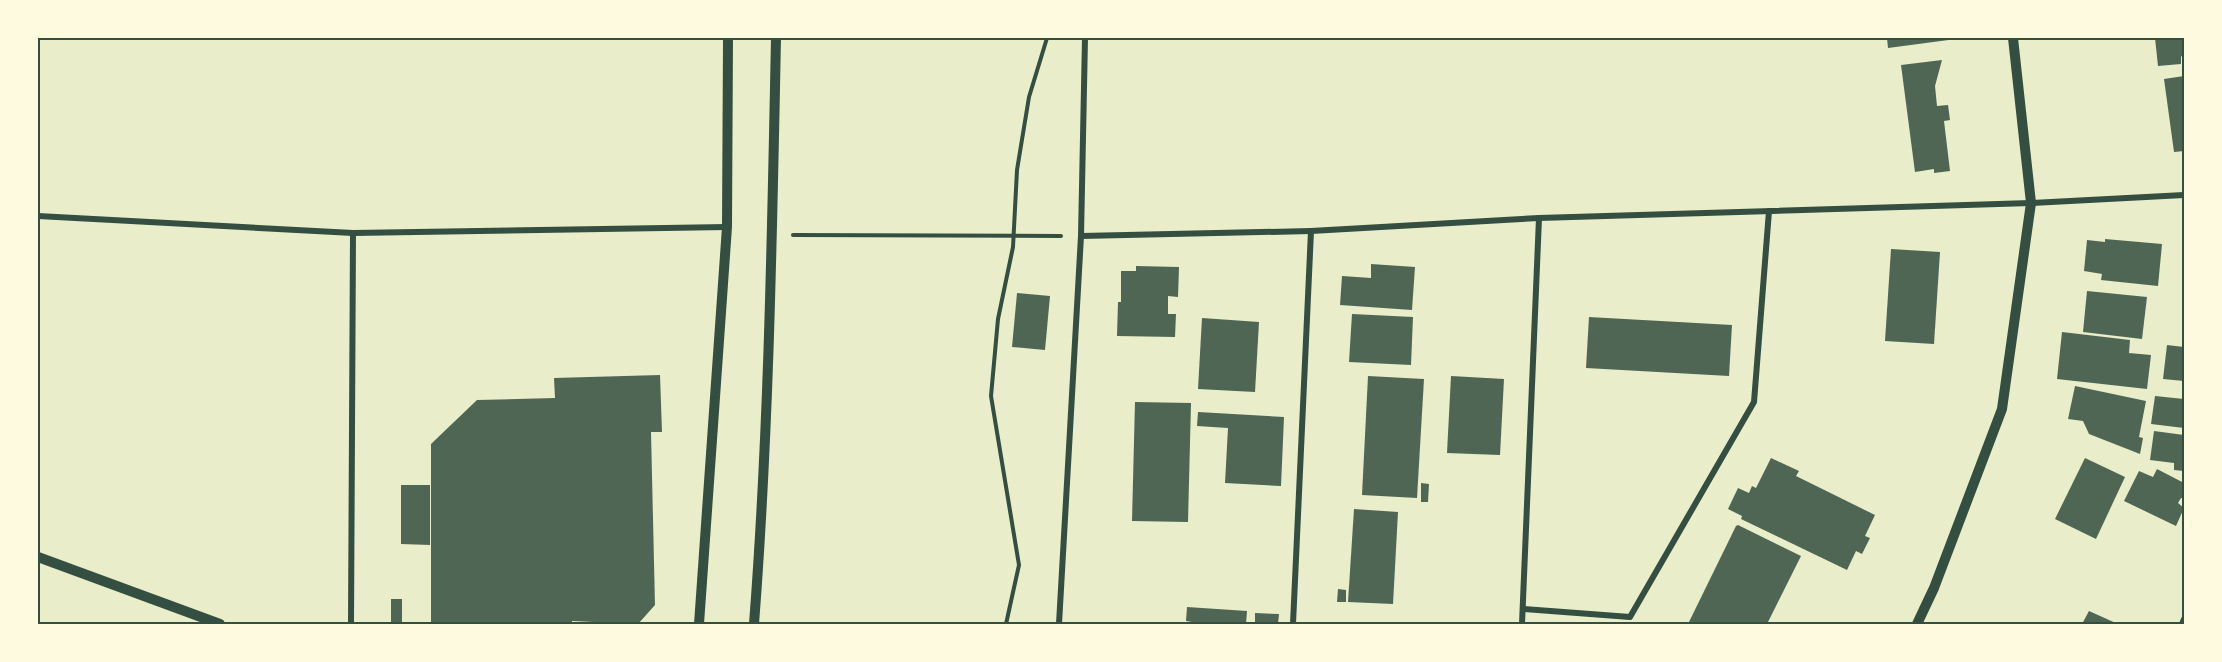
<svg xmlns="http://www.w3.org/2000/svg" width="2222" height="662" font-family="'DM Sans',sans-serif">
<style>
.building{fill:#4f6655}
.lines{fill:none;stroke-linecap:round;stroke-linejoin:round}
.path{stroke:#344e41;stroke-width:4}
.minor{stroke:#344e41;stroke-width:6}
.tertiary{stroke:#344e41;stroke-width:10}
.neatline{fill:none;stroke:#344e41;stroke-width:2}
</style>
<rect width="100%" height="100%" fill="#e9edc9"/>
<g class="building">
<polygon points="1887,38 1956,38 1956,39 1888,48"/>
<polygon points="2155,38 2184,38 2184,53 2181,57 2181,64 2158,66"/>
<polygon points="1942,60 1935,86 1937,106 1948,105 1950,120 1944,121 1950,171 1934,173 1934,169 1915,172 1901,65"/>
<polygon points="2184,76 2184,151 2174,152 2164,79"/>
<polygon points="2105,239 2162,244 2158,286 2101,280 2102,274 2084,271 2087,240 2105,242"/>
<polygon points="1891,249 1940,252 1934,344 1885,341"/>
<polygon points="1371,264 1415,267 1412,310 1340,305 1342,276 1371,278"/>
<polygon points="1136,266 1179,267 1178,297 1168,296 1168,314 1176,314 1175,337 1117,336 1118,302 1121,302 1121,271 1136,271"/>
<polygon points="2087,291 2147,297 2142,339 2083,332"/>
<polygon points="1017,293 1050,296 1045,350 1012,347"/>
<polygon points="1352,314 1413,317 1411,365 1349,362"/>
<polygon points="1589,317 1732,325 1729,376 1586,368"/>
<polygon points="1202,318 1259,322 1255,392 1198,389"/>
<polygon points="2062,332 2130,340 2129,353 2151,355 2147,389 2057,379"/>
<polygon points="2167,345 2184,347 2184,381 2163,379"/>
<polygon points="660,375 662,432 651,432 655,605 638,624 572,621 572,624 431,624 431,444 477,400 555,398 554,378"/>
<polygon points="1368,376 1424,379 1417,498 1362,495"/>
<polygon points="1451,376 1504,379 1500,455 1447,453"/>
<polygon points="2075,386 2146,401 2139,437 2143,438 2140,454 2089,434 2083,421 2068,419"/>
<polygon points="2155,396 2184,399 2184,428 2151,424"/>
<polygon points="1135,402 1191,403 1188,522 1132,521"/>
<polygon points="1198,412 1284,417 1281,486 1225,483 1228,428 1197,426"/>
<polygon points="2154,431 2184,435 2184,471 2174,470 2174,463 2150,460"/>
<polygon points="1771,458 1799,471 1796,476 1875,515 1865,536 1870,538 1862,554 1856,551 1847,570 1741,519 1742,516 1728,509 1738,488 1749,493 1752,486 1756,488"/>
<polygon points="2085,458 2125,477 2096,539 2055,519"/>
<polygon points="2157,469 2184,483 2184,499 2181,498 2178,503 2184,508 2176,526 2124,501 2139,471 2153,477"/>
<polygon points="1421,483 1429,484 1428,502 1421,502"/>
<polygon points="401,485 430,485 430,545 401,544"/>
<polygon points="1354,509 1398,512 1393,604 1348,602"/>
<polygon points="1738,525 1801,556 1767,624 1688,624 1736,526"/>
<polygon points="1338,589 1346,590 1346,602 1337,602"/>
<rect x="391" y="599" width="11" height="25"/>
<polygon points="1187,607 1247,611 1246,624 1192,624 1192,622 1186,621"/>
<polygon points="2089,611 2118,624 2082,624"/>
<polygon points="1255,613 1279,614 1278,624 1255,624"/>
</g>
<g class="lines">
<g class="path">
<polyline points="793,235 1061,236"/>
<polyline points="1006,624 1019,565 991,396 998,319 1013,247 1017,170 1029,97 1047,38"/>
</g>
<g class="minor">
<polyline points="38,216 353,233 727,227"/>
<polyline points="1081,236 1311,231"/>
<polyline points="1523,609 1630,617 1754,402 1769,211"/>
<polyline points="351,624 353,233"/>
<polyline points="1059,624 1081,236 1085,38"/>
<polyline points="1293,624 1311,231 1539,218"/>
<polyline points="1522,624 1539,218 2031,203 2184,195"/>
<polyline points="2182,624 2184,619"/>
</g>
<g class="tertiary">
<polyline points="38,557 220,624"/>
<polyline points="699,624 727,227 728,38"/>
<path d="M754 624C769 429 772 233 776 38"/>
<polyline points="1917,624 1934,588 2002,409 2031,203 2013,38"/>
</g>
</g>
<rect width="2222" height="662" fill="none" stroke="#fefae0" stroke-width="78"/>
<rect x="39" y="39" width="2144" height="584" class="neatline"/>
</svg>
